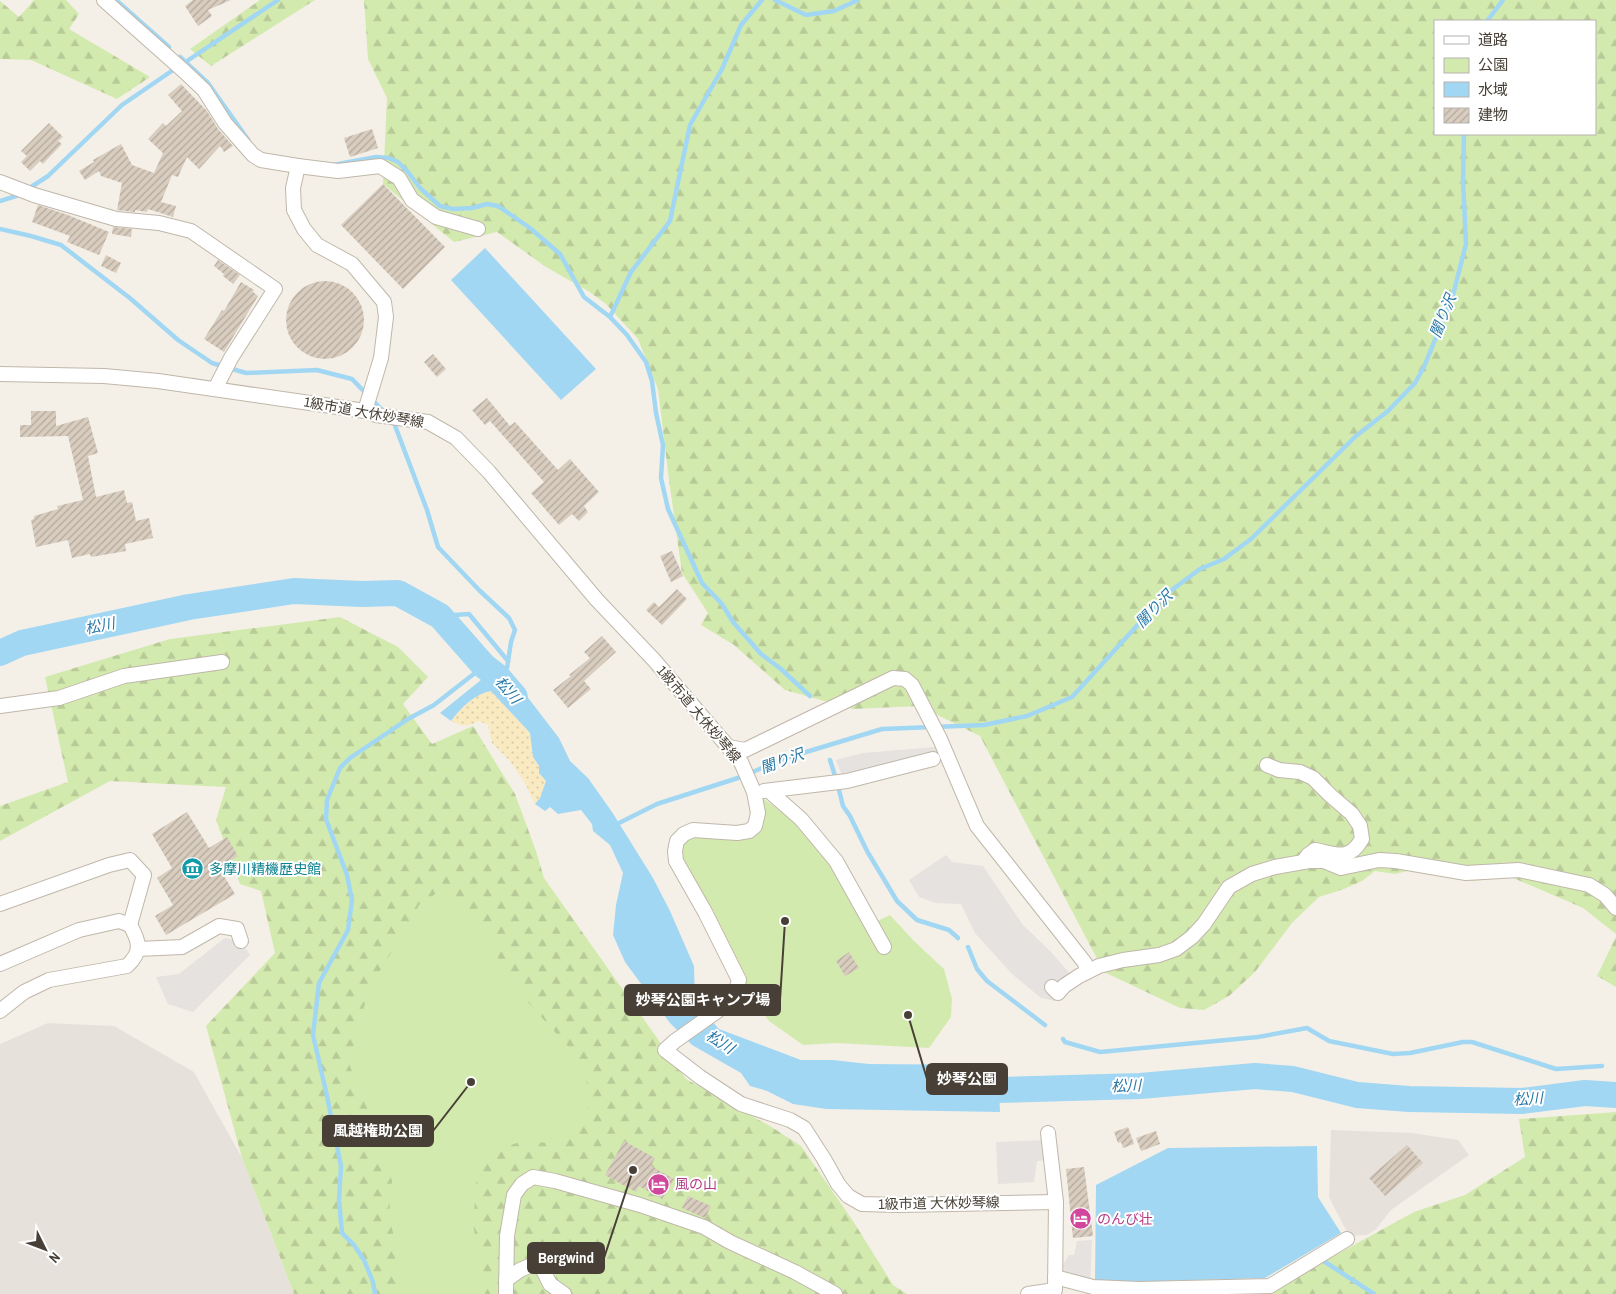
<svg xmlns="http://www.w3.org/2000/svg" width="1616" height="1294" font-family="'Archivo Narrow','Noto Sans JP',sans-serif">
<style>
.industrial{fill:#e7e1dc}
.forest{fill:url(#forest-firs);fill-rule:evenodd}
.sand{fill:url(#sand-dots)}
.park{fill:#d3eaaf}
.parking{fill:#e5e2df}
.water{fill:#a2d7f3}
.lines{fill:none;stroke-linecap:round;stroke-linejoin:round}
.stream{stroke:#a2d7f3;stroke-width:4.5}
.river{stroke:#a2d7f3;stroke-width:26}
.building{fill:url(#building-hatch)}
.minor-casing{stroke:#c0b7aa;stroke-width:16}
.minor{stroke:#fff;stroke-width:14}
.labels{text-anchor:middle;stroke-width:4;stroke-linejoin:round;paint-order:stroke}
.street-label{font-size:14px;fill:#484036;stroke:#fff}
.culture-label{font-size:14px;fill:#0d838f;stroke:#fff;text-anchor:start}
.hotel-label{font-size:14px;fill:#b23c85;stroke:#fff;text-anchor:start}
.water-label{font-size:15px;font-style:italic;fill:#2879a7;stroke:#fff}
.leader{fill:none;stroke:#484036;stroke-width:2}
.callout-dot{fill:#484036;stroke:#fff;stroke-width:2}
.callout{fill:#484036;stroke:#484036;stroke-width:2}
.callout-label{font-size:15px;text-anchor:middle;font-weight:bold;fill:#fff}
</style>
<defs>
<pattern id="forest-firs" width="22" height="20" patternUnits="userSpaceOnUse" patternTransform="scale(1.25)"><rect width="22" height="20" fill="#d3eaaf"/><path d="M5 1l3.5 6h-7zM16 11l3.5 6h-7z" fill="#b7ca97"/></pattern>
<pattern id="sand-dots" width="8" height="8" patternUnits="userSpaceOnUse" patternTransform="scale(1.25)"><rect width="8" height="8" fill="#f9eac2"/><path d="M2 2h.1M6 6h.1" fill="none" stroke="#d7caa7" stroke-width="1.8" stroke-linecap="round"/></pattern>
<pattern id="building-hatch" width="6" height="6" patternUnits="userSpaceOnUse" patternTransform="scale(1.25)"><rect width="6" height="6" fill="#d9cdbf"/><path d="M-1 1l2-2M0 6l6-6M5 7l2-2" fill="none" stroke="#b2a89c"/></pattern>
</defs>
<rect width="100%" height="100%" fill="#f4f0e7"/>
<g class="industrial">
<polygon points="48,1023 114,1026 194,1072 242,1158 294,1294 0,1294 0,1044"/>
<polygon points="1331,1130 1412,1133 1458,1140 1469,1155 1391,1210 1376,1229 1367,1235 1349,1236 1329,1197"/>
</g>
<g class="forest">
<polygon points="34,0 66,0 79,14 69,29 150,77 117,99 31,60 0,59 0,1 19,17"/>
<polygon points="260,0 315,0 211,66 190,49"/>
<path d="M364 0H1616V934L1583 908 1511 877 1473 881 1416 869 1395 874 1375 871 1362 881 1344 889 1319 897 1292 923 1255 972 1229 996 1204 1010 1180 1008 1104 972 980 736 919 706 853 709 785 690 734 645 701 625 708 613 682 573 669 480 658 389 638 339 606 304 588 291 546 267 497 232 454 242 383 184 387 98 368 59ZM1435 21H1595V134H1435Z"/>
<polygon points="340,617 398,647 428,677 403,704 432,744 473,726 515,794 536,851 544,878 686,1079 770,1126 801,1146 853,1221 893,1285 907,1294 294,1294 242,1158 206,1026 275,953 261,891 240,884 216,820 226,787 110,781 0,841 0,806 68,782 45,677 170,639"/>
<polygon points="1616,937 1616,987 1597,976"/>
<polygon points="1616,1112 1616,1294 1256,1294 1270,1291 1414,1212 1465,1195 1525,1157 1519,1119"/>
</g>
<path class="sand" d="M491 691 530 733 533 757 539 766V773L546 781 540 798 535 804 525 783 510 761 492 743 488 725 479 721C467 727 463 727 451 721 461 708 474 693 491 691Z"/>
<g class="park">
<polygon points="754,792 799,824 830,864 865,927 890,915 914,941 944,969 952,999 951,1017 929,1048 836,1043 803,1045 769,1021 739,980 676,861 684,834 749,831"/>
<polygon points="441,890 456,898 490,938 506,978 574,1053 585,1071 588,1093 587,1123 563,1144 523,1141 490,1152 478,1164 473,1224 485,1294 398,1294 399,1260 389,1215 392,1181 378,1135 349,1064 369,988 413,918 419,905"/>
</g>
<g class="parking">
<polygon points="935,747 940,757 847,781 844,781 836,760 863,753"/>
<polygon points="946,855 952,862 983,866 1023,925 1052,953 1071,975 1060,987 1055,1001 1041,998 1012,974 975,933 961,904 936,903 919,897 909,880"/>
<polygon points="225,938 241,941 250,955 193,1012 168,1004 156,977 179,974"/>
<polygon points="1049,1140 1051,1160 1037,1161 1034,1182 998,1184 996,1142"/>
<polygon points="1092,1240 1090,1286 1055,1277 1069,1255 1074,1255 1077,1241"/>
</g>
<g class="water">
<polygon points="485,248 596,369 561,400 451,280"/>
<path d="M497 667 519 686 559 738 570 761 588 778 612 812 653 878 670 911 694 966 695 1002 719 1029 801 1060H833L869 1064 998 1065 1000 1112 826 1109 793 1104 767 1091 750 1086 741 1073 692 1045 670 1023 625 962 613 935 616 905 623 873 610 845 593 831 592 824 581 810 558 814 550 807 545 811 535 804 540 798 546 781 539 773V766L533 757 530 733 491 691C474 694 461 708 451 721L440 713Z"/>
<polygon points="1317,1146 1318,1197 1341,1233 1265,1278 1162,1281 1095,1281 1096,1185 1168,1148"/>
</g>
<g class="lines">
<g class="stream">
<polyline points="116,0 169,47"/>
<polyline points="775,0 806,15 834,11 858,0"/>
<polyline points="1487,21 1503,0"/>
<polyline points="180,57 208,83 249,141"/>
<polyline points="187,61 278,0"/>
<polyline points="333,165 376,157 389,158 398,162 408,172 420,188 440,206 453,209 472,208 487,204 498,206 530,228 560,254 584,297 610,317 627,335 646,362 652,381 656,413 663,445 661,478 668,509 702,583 722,604 733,622 761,654 781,669 810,696"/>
<polyline points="28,189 48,176 122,105 176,68"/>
<polyline points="0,201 16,196 21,193"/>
<polyline points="0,229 31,236 61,245 131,299 178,340 212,363 246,373 317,370 352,379 383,411"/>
<polyline points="610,317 631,272 670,221 690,125 722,69 741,25 762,0"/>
<polyline points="392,421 394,423 427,510 438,547 479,590 509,618 515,630 511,642 507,668 498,675"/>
<polyline points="440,616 469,614 508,661"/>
<polyline points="830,760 836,779"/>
<polyline points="838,786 843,806 850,816 867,851 897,901 917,920 949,930 958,938"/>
<polyline points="615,825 657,804 741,777 783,759 882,729 984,725 1027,716 1072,697 1165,595 1200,569 1224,559 1251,539 1356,436 1388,411 1415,383 1424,367 1453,295 1466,244 1463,181 1464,134"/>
<polyline points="968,947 977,969 987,981 1045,1025"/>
<polyline points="1063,1039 1065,1042 1100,1052 1258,1037 1307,1028 1329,1041 1393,1054 1410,1053 1463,1042 1472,1042 1556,1069 1602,1066"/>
<polyline points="1319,1258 1374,1294"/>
<polyline points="375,1294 373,1282 364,1260 354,1245 342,1233 339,1200 341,1166 327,1096 313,1035 319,983 348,930 352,900 347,875 326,819 327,800 340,768 350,758 408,719 434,705 484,666"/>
</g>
<g class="river">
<polyline points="0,653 22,643 189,607 294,591 362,594 398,593 440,616 484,666 497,676 515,697"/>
<polyline points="963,1089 999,1090 1140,1086 1255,1076 1293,1079 1357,1095 1409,1099 1522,1101 1585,1093 1616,1095"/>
</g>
</g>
<g class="building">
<polygon points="193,0 231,0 208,10 212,16 198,26 185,6"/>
<polygon points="181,84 207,111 218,129 233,146 224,152 220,146 199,169 187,157 178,177 172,175 161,202 176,206 173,217 148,209 147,212 135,210 135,212 117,210 122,183 101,176 99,171 85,180 79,171 94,162 93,160 121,144 132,165 154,173 163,153 148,139 163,123 166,126 182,111 168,95"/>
<polygon points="49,123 63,137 58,141 62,144 43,164 40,161 30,171 21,162 27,156 21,151"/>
<polygon points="372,129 378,148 350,157 344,138"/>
<polygon points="383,184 445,247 403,289 341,225"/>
<polygon points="38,205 68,215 109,232 99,255 67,242 70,236 32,222"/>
<polygon points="113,227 132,229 131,237 112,234"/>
<polygon points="106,255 121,263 116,273 101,266"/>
<polygon points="218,260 240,275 233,284 223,276 224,274 214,266"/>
<circle cx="325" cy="320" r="39"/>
<polygon points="241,282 254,290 253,292 258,296 224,352 204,339 222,310 224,311"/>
<polygon points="433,354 446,369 437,377 424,362"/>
<polygon points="487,398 510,426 515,422 558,470 570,459 599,492 584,506 588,512 579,521 572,514 559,525 531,493 544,482 490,421 485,425 472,410"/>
<polygon points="31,411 56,411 56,426 88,417 98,453 88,456 96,497 124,490 127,503 132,502 136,521 149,518 153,538 125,544 126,551 91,557 90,554 72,558 68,540 36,547 31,520 34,519 34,516 58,509 57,506 83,500 68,436 20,437 20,425 31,425"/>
<polygon points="672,551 683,576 671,582 660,556"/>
<polygon points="677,589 687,599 662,625 646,610 654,602 659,607"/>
<polygon points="602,636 616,652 584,681 591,689 568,708 553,690 571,676 569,675 590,658 584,652"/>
<polygon points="187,812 209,848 227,837 238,856 219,868 235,894 166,935 155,916 173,905 157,878 172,868 152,834"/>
<polygon points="849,952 859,968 845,976 836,961"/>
<polygon points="1128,1127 1134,1144 1123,1148 1121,1142 1118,1143 1114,1132"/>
<polygon points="1156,1131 1160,1144 1141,1151 1136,1138"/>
<polygon points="624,1141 655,1158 651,1166 674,1179 662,1199 639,1186 636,1192 605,1175"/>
<polygon points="1407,1145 1423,1163 1385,1196 1369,1178"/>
<polygon points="1084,1167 1093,1236 1073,1238 1066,1169"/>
<polygon points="688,1196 711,1206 705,1218 682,1208"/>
</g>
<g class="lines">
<defs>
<g id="minor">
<polyline points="104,0 185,72 204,90 225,123 253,155 261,160 298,166 293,188 294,210 304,229 317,245 352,264 384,302 386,317 381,358 365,411"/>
<polyline points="298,166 338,171 380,166 399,178 412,200 436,217 478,229"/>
<polyline points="0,182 34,195 116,219 159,223 191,231 275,289 231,358 215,389"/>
<polyline points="0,374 104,376 158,381 365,411 376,415 428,422 456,438 489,472 597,600 654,660 741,762 754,792 758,813 755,826 749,831 737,833 693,830 684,834 677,841 675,851 676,861 705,912 739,980 733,1000 675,1041 665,1050 700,1077 741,1104 790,1120 804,1128 824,1159 838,1184 848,1196 862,1204 898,1205 1056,1202"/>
<polyline points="0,706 59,698 124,676 222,662"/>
<polyline points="729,747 745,750 893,678 905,679 912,685 940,739 977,826 1085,963 1087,971"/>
<path d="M1267 765 1279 770 1300 772 1313 778 1330 795 1352 814 1360 826 1362 839C1349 862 1336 854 1315 850L1308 855 1303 862"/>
<polyline points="764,791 847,781 933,759"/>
<polyline points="769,791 801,819 836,861 884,947"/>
<polyline points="0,904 109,865 130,860 144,875 130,925"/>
<polyline points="138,949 182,947 219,926 237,929 241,941"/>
<path d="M0 964 79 930 119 921 130 925C140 942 142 952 127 966L49 980 24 992 0 1011"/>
<polyline points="1052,987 1058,993 1064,986 1079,976 1099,966 1123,960 1159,955 1176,949 1192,937 1204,924 1229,887 1252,874 1275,867 1309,861 1324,861 1341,868 1379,860 1396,861 1466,873 1519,870 1589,885 1605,895 1616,908"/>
<polyline points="1055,1277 1093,1287 1139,1289 1270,1286 1347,1239"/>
<polyline points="506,1280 520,1270 534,1264 542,1268 550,1284 564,1294"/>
<polyline points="506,1294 507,1236 514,1195 522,1184 533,1177 555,1181 640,1205 704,1227 730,1242 795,1272 835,1294"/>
<polyline points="1028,1294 1055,1290 1056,1202 1048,1133"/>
</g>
</defs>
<use href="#minor" class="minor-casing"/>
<use href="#minor" class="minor"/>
</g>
<defs>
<symbol id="museum-disc" viewBox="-11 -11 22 22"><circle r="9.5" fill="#0f9aa8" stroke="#fff"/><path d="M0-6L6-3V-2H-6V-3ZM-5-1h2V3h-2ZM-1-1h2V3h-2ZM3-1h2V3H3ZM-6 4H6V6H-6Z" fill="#fff"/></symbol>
<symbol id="hotel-disc" viewBox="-11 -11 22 22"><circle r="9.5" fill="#d1479c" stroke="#fff"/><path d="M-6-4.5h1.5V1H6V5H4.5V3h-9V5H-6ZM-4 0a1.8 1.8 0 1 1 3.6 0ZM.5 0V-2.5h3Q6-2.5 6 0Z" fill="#fff"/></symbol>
</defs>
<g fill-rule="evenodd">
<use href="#museum-disc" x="180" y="856" width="25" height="25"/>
<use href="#hotel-disc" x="646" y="1172" width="25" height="25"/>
<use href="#hotel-disc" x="1068" y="1206" width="25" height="25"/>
</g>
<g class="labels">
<g class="street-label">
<text transform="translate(364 412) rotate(10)" y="5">1級市道 大休妙琴線</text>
<text transform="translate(699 714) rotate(50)" y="5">1級市道 大休妙琴線</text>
<text transform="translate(939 1203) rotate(-1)" y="5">1級市道 大休妙琴線</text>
</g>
<g class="culture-label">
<text x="209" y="874">多摩川精機歴史館</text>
</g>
<g class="hotel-label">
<text x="675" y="1189">風の山</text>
<text x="1097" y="1224">のんび壮</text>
</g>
<g class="water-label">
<text transform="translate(1443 316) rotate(-68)" y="5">闇り沢</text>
<text transform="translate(1154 609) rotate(-45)" y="5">闇り沢</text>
<text transform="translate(100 626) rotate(-12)" y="5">松川</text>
<text transform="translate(508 690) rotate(50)" y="5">松川</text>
<text transform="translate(782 761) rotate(-20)" y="5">闇り沢</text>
<text transform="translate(720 1042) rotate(32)" y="5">松川</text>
<text transform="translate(1126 1086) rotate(-2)" y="5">松川</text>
<text transform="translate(1528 1099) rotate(-4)" y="5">松川</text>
</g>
</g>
<path class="leader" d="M785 921L780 1000M908 1015L927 1079M471 1082L433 1131M633 1170L604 1258"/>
<g class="callout-dot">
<circle cx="785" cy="921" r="5"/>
<circle cx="908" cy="1015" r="5"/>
<circle cx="471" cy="1082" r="5"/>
<circle cx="633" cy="1170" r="5"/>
</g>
<g class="callout">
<rect x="625" y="985" width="155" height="30" rx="5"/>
<rect x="927" y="1064" width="80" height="30" rx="5"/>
<rect x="323" y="1116" width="110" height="30" rx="5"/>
<rect x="528" y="1243" width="76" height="30" rx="5"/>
</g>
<g class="callout-label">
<text x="703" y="1005">妙琴公園キャンプ場</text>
<text x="967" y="1084">妙琴公園</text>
<text x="378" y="1136">風越権助公園</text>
<text x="566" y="1263">Bergwind</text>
</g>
<rect x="1434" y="20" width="162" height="115" fill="#ffffff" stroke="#b6b3af"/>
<rect x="1444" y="36" width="25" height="8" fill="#ffffff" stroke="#b6b3af"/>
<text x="1478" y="45" font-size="15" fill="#484036">道路</text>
<rect x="1444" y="58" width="25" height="15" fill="#d3eaaf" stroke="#b6b3af"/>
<text x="1478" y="70" font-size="15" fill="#484036">公園</text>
<rect x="1444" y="82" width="25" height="15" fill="#a2d7f3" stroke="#b6b3af"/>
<text x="1478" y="95" font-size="15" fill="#484036">水域</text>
<rect x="1444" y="108" width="25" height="15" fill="url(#building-hatch)" stroke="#b6b3af"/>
<text x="1478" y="120" font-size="15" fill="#484036">建物</text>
<g transform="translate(45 1249) rotate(132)" stroke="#ffffff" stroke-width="4" paint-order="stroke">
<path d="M0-4L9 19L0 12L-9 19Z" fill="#484036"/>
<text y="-8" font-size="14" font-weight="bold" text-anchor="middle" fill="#484036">N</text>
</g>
</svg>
